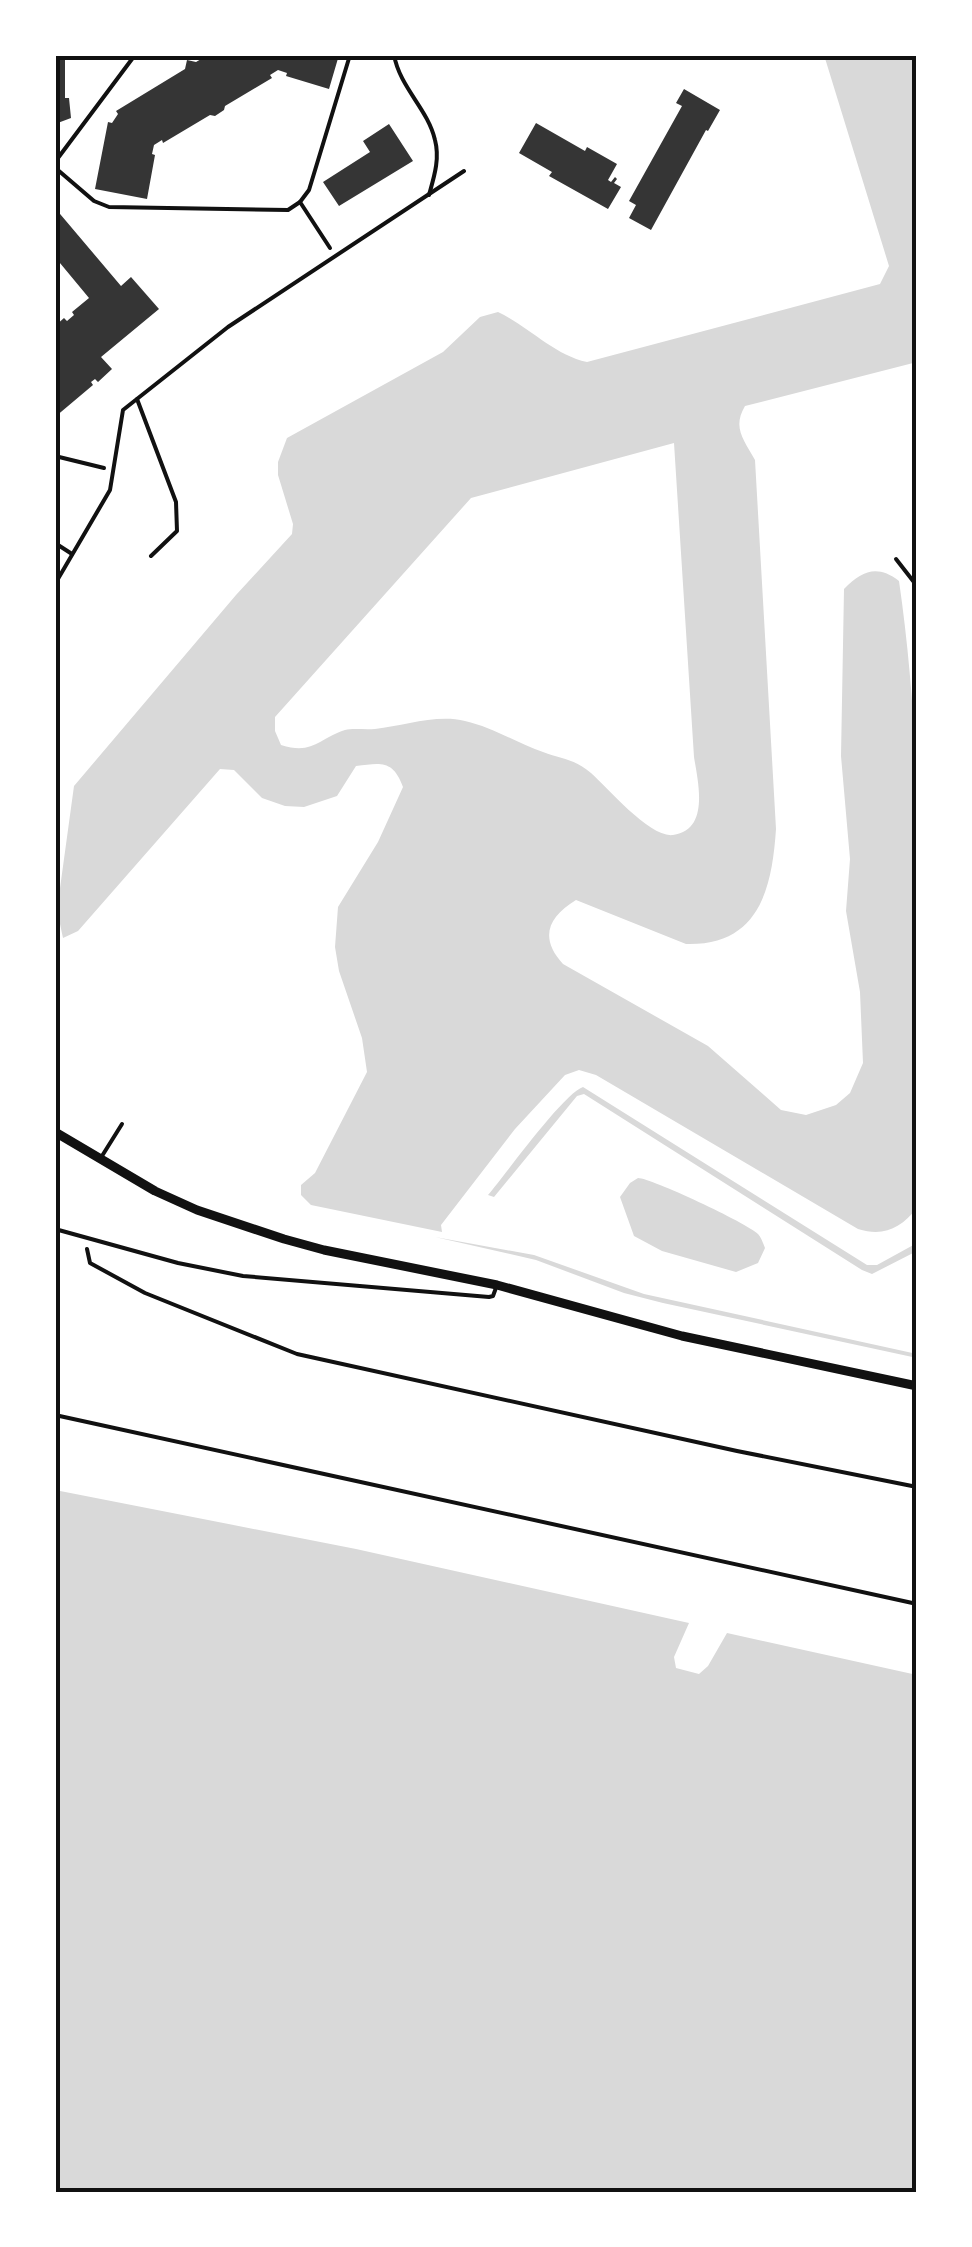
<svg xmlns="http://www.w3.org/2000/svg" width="972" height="2247" font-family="Lato,sans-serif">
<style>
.water{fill:#d9d9d9;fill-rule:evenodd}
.building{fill:#353535}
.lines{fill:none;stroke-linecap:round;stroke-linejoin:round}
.path{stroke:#111;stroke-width:4}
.service{stroke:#111;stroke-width:4}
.minor{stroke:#111;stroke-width:9}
.neatline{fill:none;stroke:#111;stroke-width:4}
</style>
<rect width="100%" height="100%" fill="#fff"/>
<g class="water">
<path d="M824 55H917V362L745 406C732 428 744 440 755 460L776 829C772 889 759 946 686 944L576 900C548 917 539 938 563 964L708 1046 781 1110 806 1115 836 1105 850 1093 863 1063 860 992 846 911 850 859 841 756 844 589C862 571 877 564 899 581 929 787 917 1001 917 1208 901 1228 884 1237 858 1229L596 1075 579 1070 565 1075 515 1129 441 1225 442 1232 311 1205 301 1195V1185L315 1173 367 1072 362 1038 339 971 335 947 338 907 378 842 403 787C393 759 380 763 356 766L337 796 304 807 285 806 262 798 234 770 220 769 78 931 63 938 57 910 74 786 236 595 292 534 293 524 278 475V462L287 438 443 352 480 317 498 312C528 326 554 355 587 362L880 284 889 266ZM674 443 694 757C698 782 710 830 673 835 650 838 609 789 591 773 575 759 561 759 543 752 517 743 492 727 465 721 436 714 404 726 375 729 365 730 353 728 345 730 318 739 313 755 281 745L275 731V717L471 498Z"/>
<path d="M583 1087 867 1265H877L917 1243V1251L872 1274 862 1270 584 1094 577 1096 494 1197 488 1195C506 1174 563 1094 583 1087Z"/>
<path d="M638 1178C651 1178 747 1223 758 1234 761 1237 763 1243 765 1248L758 1263 736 1272 662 1251 634 1236 620 1197 630 1183Z"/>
<polygon points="435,1237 534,1255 644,1294 917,1354 917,1358 663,1303 624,1293 536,1260"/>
<polygon points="55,1490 356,1549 689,1623 674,1657 676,1668 699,1674 708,1666 727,1633 917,1675 917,2192 55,2192"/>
</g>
<g class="building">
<polygon points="55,55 65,55 65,98 69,98 71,118 55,124"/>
<polygon points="208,55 339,55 329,89 286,76 287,73 278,70 270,75 272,78 225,106 224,110 215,116 210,115 163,143 162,140 154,145 152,154 155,155 147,199 95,189 108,122 112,123 118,114 116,111 185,69 187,60 196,62"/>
<polygon points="684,89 720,110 708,131 706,130 651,230 629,218 636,205 629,201 682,106 676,103"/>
<polygon points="536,123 585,151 587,147 617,164 608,180 611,182 615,177 617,179 614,183 621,187 608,209 549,176 552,172 519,153"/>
<polygon points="389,124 413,161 339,206 323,182 370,152 363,141"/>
<polygon points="55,208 121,286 131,277 159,309 101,357 112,369 98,382 95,379 91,382 93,385 55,417 55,326 64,318 67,321 74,315 72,312 89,298 55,257"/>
</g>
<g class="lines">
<g class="path">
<polyline points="59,171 94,201 109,207 288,210 300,202"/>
<polyline points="330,248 300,202 309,190 350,55"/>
<polyline points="55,456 104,468"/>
<polyline points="896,559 917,586"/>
<polyline points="916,626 917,622"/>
<polyline points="87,1249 90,1263 145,1293 297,1354 737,1451 917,1487"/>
</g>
<g class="service">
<path d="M394 55C400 88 428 109 435 140 440 159 434 177 429 195"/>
<polyline points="55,162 135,55"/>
<polyline points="137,399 176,502 177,531 151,556"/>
<polyline points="55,543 72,554"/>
<polyline points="55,584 110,490 123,410 228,327 464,171"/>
<polyline points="102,1156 122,1124"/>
<polyline points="55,1229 178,1263 243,1276 489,1297 493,1296 497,1285"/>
<polyline points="55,1415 917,1604"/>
</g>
<polyline class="minor" points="55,1132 155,1191 197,1210 284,1239 324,1250 497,1285 682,1336 917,1386"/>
</g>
<rect width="972" height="2247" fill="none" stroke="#ffffff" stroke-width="115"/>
<rect x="58" y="58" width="856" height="2132" class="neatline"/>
</svg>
